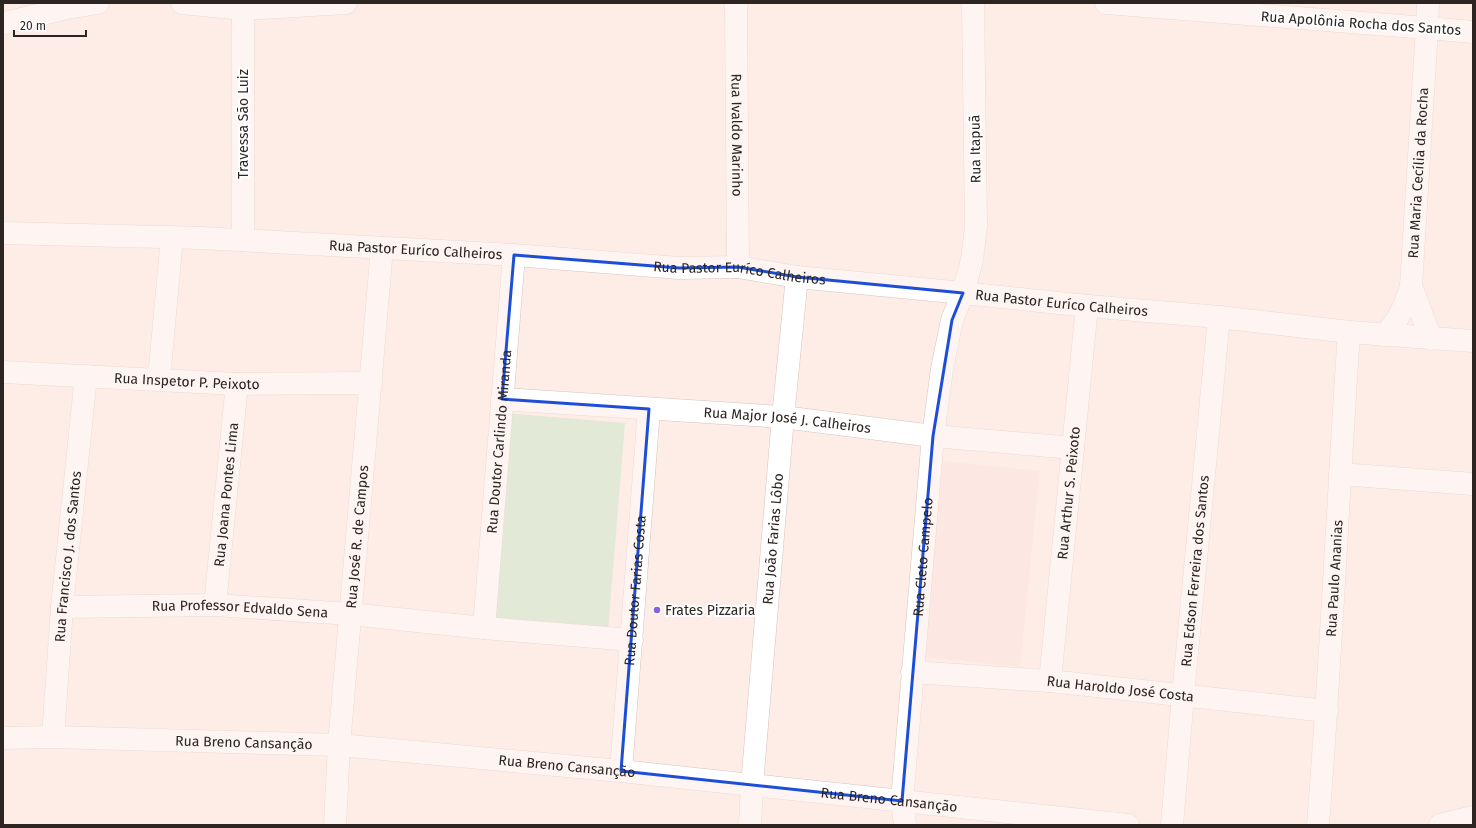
<svg xmlns="http://www.w3.org/2000/svg" width="1476" height="828" font-family="'Fira Sans',sans-serif">
<style>
.education{fill:#fbe0db}
.green{fill:#c2e4c4}
.lines{fill:none;stroke-linecap:round;stroke-linejoin:round}
.minor-casing{stroke:#d7c3bb;stroke-width:23}
.tertiary-casing{stroke:#d7c3bb;stroke-width:23}
.secondary-casing{stroke:#d7c3bb;stroke-width:23}
.minor{stroke:#fff;stroke-width:22}
.tertiary{stroke:#fff;stroke-width:22}
.secondary{stroke:#fff;stroke-width:22}
.marked{fill:none;stroke:#1d4ed8;stroke-width:3;stroke-linejoin:round}
.poi-dot{fill:#8861dc;stroke:#fefefe;stroke-width:1.5}
.labels{text-anchor:middle;stroke-width:4;stroke-linejoin:round;paint-order:stroke}
.street-label{font-size:14px;fill:#2c2522;stroke:#fefefe}
.poi-label{font-size:14px;fill:#2c2522;stroke:#fefefe;text-anchor:start}
</style>
<rect width="100%" height="100%" fill="#feede7"/>
<polygon class="education" points="943,461 1040,471 1020,667 923,657"/>
<polygon class="green" points="504,413 625,423 608,632 487,622"/>
<g class="lines">
<defs>
<g id="minor">
<polyline points="182,3 243,9 346,3"/>
<path id="s1" d="M736 3 738 267"/>
<polyline points="1106,3 1427,28"/>
<polyline points="243,9 243,240"/>
<polyline points="5,23 67,8 98,3"/>
<path id="s2" d="M3 372 237 384 371 383"/>
<polyline points="159,379 172,237"/>
<path id="s3" d="M502 399 783 417 933 436 1073 448"/>
<polyline points="1340,474 1473,484"/>
<path id="s4" d="M215 605 237 384"/>
<path id="s5" d="M62 607 215 605 350 614 484 628 632 640"/>
<path id="s6" d="M484 628 514 255"/>
<path id="s7" d="M912 672 1050 681 1327 711"/>
<path id="s8" d="M1050 681 1087 306"/>
<path id="s9" d="M53 737 62 607 86 376"/>
<path id="s10" d="M3 738 53 737 339 745 621 771 1128 825"/>
<path id="s11" d="M621 771 649 409"/>
<path id="s12" d="M335 825 339 745 382 248"/>
<path id="s13" d="M750 825 752 785 783 417 797 277"/>
<path id="s14" d="M1172 825 1183 695 1219 317"/>
<path id="s15" d="M1318 825C1331 661 1338 496 1349 332"/>
<polyline points="1440,825 1473,817"/>
</g>
<g id="tertiary">
<polyline points="1427,28 1428,3"/>
<path id="s16" d="M3 233 201 238 514 255 679 268 738 267 797 277 963 293"/>
</g>
<g id="secondary">
<path id="s17" d="M963 293 1087 306 1219 317 1349 332 1473 341"/>
<path d="M1384 335C1399 321 1405 305 1411 286"/>
<path id="s18" d="M1431 339 1411 286 1427 28 1473 32"/>
<path id="s19" d="M905 825 902 801 933 436 942 369 952 320 963 293 972 260 976 226 973 3"/>
</g>
</defs>
<use href="#minor" class="minor-casing"/>
<use href="#tertiary" class="tertiary-casing"/>
<use href="#secondary" class="secondary-casing"/>
<use href="#minor" class="minor"/>
<use href="#tertiary" class="tertiary"/>
<use href="#secondary" class="secondary"/>
</g>
<path d="M0 0H1476V828H0ZM514 255 679 268 738 267 797 277 963 293 952 320 933 436 902 801 621 771 649 409 502 399Z" fill="#feede7" fill-opacity=".55" fill-rule="evenodd"/>
<path class="marked" d="M514 255 679 268 738 267 797 277 963 293 952 320 933 436 902 801 621 771 649 409 502 399Z"/>
<circle class="poi-dot" cx="657" cy="610" r="4"/>
<g class="labels">
<g class="street-label">
<text transform="translate(1361 23) rotate(4)" y="5">Rua Apolônia Rocha dos Santos</text>
<text transform="translate(243 124) rotate(-90)" y="5">Travessa São Luiz</text>
<text dy="5" stroke="none"><textPath href="#s1" startOffset="132">Rua Ivaldo Marinho</textPath></text>
<text transform="translate(975 149) rotate(-91)" y="5">Rua Itapuã</text>
<text dy="5" stroke="none"><textPath href="#s18" startOffset="170">Rua Maria Cecília da Rocha</textPath></text>
<text dy="5" stroke="none"><textPath href="#s16" startOffset="413">Rua Pastor Euríco Calheiros</textPath></text>
<text dy="5" stroke="none"><textPath href="#s16" startOffset="738">Rua Pastor Euríco Calheiros</textPath></text>
<text dy="5" stroke="none"><textPath href="#s17" startOffset="99">Rua Pastor Euríco Calheiros</textPath></text>
<text dy="5" stroke="none"><textPath href="#s2" startOffset="184">Rua Inspetor P. Peixoto</textPath></text>
<text dy="5" stroke="none"><textPath href="#s3" startOffset="286">Rua Major José J. Calheiros</textPath></text>
<text dy="5" stroke="none"><textPath href="#s6" startOffset="187">Rua Doutor Carlindo Miranda</textPath></text>
<text dy="5" stroke="none"><textPath href="#s8" startOffset="189">Rua Arthur S. Peixoto</textPath></text>
<text dy="5" stroke="none"><textPath href="#s4" startOffset="111">Rua Joana Pontes Lima</textPath></text>
<text dy="5" stroke="none"><textPath href="#s12" startOffset="289">Rua José R. de Campos</textPath></text>
<text dy="5" stroke="none"><textPath href="#s13" startOffset="287">Rua João Farias Lôbo</textPath></text>
<text dy="5" stroke="none"><textPath href="#s9" startOffset="181">Rua Francisco J. dos Santos</textPath></text>
<text dy="5" stroke="none"><textPath href="#s19" startOffset="269">Rua Cleto Campelo</textPath></text>
<text dy="5" stroke="none"><textPath href="#s14" startOffset="255">Rua Edson Ferreira dos Santos</textPath></text>
<text dy="5" stroke="none"><textPath href="#s15" startOffset="247">Rua Paulo Ananias</textPath></text>
<text dy="5" stroke="none"><textPath href="#s11" startOffset="181">Rua Doutor Farias Costa</textPath></text>
<text dy="5" stroke="none"><textPath href="#s5" startOffset="178">Rua Professor Edvaldo Sena</textPath></text>
<text dy="5" stroke="none"><textPath href="#s7" startOffset="209">Rua Haroldo José Costa</textPath></text>
<text dy="5" stroke="none"><textPath href="#s10" startOffset="241">Rua Breno Cansanção</textPath></text>
<text dy="5" stroke="none"><textPath href="#s10" startOffset="565">Rua Breno Cansanção</textPath></text>
<text dy="5" stroke="none"><textPath href="#s10" startOffset="889">Rua Breno Cansanção</textPath></text>
</g>
<g class="poi-label">
<text x="665" y="615">Frates Pizzaria</text>
</g>
</g>
<rect width="1476" height="828" fill="none" stroke="#2c2522" stroke-width="8"/>
<path d="M14 30v6h72v-6" fill="none" stroke="#2c2522" stroke-width="2"/>
<text x="20" y="30" font-size="12" fill="#2c2522" stroke="#fefefe" stroke-width="3" paint-order="stroke">20 m</text>
</svg>
